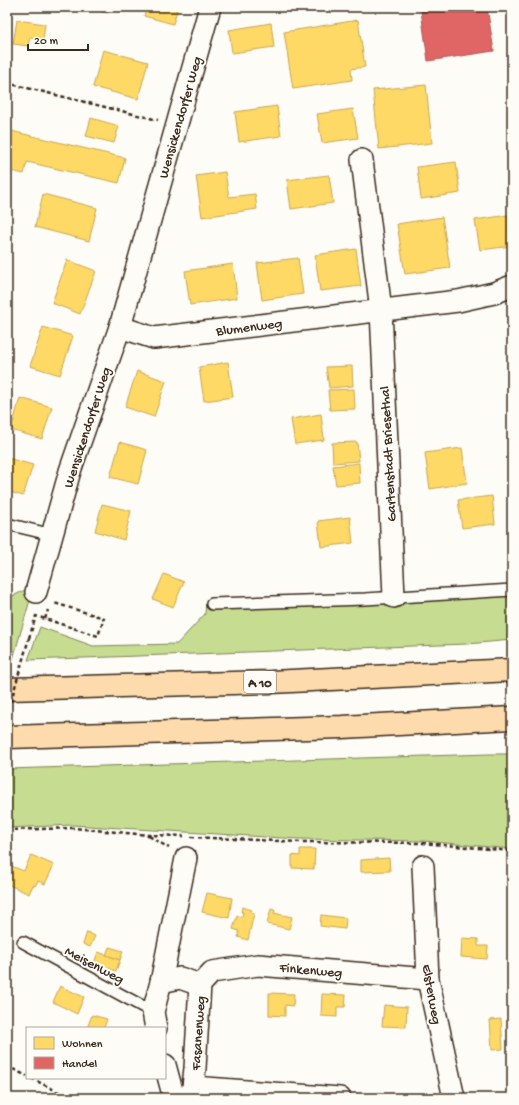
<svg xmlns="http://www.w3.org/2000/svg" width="519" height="1105" font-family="'Gochi Hand',sans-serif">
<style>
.green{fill:#c6dc91;stroke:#808358}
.homes{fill:#ffd966;stroke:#c4a450}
.shops{fill:#e06666;stroke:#ae5450}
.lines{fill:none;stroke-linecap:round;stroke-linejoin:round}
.service-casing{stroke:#3b2a1e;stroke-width:14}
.minor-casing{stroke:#3b2a1e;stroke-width:24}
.motorway-casing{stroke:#3b2a1e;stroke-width:25}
.path{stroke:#3b2a1e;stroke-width:2.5;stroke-dasharray:4 3;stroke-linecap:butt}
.service{stroke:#fdfcf7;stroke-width:11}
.minor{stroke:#fdfcf7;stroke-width:21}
.motorway{stroke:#fedbac;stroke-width:22}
.path-bridge{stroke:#3b2a1e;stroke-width:2.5;stroke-dasharray:4 3;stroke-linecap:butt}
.labels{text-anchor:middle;stroke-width:4;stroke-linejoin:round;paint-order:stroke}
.shield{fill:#fdfcf7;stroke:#75695f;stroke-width:1}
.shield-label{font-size:13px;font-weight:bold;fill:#3b2a1e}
.street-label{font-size:14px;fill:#3b2a1e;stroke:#fdfcf7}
</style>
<rect width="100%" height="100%" fill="#fdfcf7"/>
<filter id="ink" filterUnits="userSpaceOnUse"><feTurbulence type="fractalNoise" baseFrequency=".025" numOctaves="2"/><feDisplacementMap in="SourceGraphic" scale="8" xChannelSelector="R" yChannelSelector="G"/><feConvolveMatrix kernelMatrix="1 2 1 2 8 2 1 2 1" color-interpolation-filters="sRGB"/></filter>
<g filter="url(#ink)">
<g class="green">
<polygon points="512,588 512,640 467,644 28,660 40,627 93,646 177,644 205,614 206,601 362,597"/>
<polygon points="25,590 32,593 13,659 7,659 7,599"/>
<polygon points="490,754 512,754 512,849 423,841 298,839 72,825 7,828 7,769"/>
</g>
<g class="homes">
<polygon points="81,7 109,7 108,13"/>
<polygon points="147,7 178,7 173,24 144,16"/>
<polygon points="17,20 45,24 43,40 30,37 28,46 13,44"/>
<polygon points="358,20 365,67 351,69 352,80 293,89 284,32"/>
<polygon points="271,23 274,47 232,53 229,30"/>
<polygon points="103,50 148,62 138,99 93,87"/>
<polygon points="426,85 432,143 379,149 373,90"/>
<polygon points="277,106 281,136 239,142 235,112"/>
<polygon points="353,109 358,138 322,143 317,114"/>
<polygon points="91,118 119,126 114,143 86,136"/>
<polygon points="7,130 125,158 119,183 27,162 24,174 7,170"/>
<polygon points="456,162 460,193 421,199 417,167"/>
<polygon points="225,172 229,197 255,194 257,209 202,217 196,176"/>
<polygon points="329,175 333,203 291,209 287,180"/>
<polygon points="43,194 97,208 89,241 35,227"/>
<polygon points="508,215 512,246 480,250 475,220"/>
<polygon points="442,217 450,268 405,274 397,224"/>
<polygon points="356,249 361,286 320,291 315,255"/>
<polygon points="298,258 303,294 262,300 257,263"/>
<polygon points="67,260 96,271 80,314 52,303"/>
<polygon points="233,264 237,298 190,305 185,271"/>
<polygon points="43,327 73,336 60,375 30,366"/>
<polygon points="228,362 233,397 204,401 199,367"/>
<polygon points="352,366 353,386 329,388 326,367"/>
<polygon points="137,371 166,381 154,417 125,407"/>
<polygon points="354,389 355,409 330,410 328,390"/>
<polygon points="20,398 52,407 42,439 11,430"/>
<polygon points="321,414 324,440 295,444 291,419"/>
<polygon points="120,442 147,450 138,484 110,477"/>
<polygon points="357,442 359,461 333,463 332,443"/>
<polygon points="462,448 467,483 430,489 425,453"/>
<polygon points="7,458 33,465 23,496 7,491"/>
<polygon points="359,463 360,483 336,485 333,466"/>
<polygon points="492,496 495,524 462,528 458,500"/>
<polygon points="102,504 131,511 124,540 95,531"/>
<polygon points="350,517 353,543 321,547 318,521"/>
<polygon points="164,574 184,582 173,607 153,599"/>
<polygon points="300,849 315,849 314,869 292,868 292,855 300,856"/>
<polygon points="31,855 54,865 45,884 38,881 35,886 33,885 29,894 7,884 7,876 11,866 24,871"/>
<polygon points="389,858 390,871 361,872 361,860"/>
<polygon points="207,893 232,898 229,918 202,912"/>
<polygon points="242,907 252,910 251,912 254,913 248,940 238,937 239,931 233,929 237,916 242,917 243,912 241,912"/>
<polygon points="271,909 275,910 274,913 292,917 289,929 267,924"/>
<polygon points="321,915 346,918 345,929 320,926"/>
<polygon points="87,932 95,936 90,947 83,944"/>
<polygon points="462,938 478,939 478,946 488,946 487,959 461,957"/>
<polygon points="109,947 123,951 120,960 106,955"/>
<polygon points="98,952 120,960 116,971 94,963"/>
<polygon points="60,986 84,997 77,1014 53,1002"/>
<polygon points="269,993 294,994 293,1006 285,1005 285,1016 269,1015"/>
<polygon points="322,994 346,995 345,1007 337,1007 337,1017 321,1016"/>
<polygon points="384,1005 407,1007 406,1027 382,1026"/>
<polygon points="92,1015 107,1019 104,1028 87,1028"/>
<polygon points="501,1019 503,1049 492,1050 490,1020"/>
</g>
<polygon class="shops" points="445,7 487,7 494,51 428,61 421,11"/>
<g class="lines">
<defs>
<g id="service">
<polyline points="7,524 53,535"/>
<polyline points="212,604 365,599 512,590"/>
<polyline points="23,942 153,1012"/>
</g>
<g id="minor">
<polyline points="362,160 381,310 394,597"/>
<polyline points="120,327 154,338 458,301 494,293 512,286"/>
<polyline points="36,592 70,471 120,327 210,7"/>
<polyline points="423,866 428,979 454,1098"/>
<polyline points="161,982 186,858"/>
<polyline points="200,985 212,972 258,965 428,979"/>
<polyline points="156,1028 153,1012 161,982 180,978 200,985 195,1068 193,1087 189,1098"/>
<polyline points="165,1065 174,1098"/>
<polyline points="193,1087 340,1098"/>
</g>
<g id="motorway">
<polyline points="7,689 271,682 512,670"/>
<polyline points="7,737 342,727 512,718"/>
</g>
</defs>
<use href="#service" class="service-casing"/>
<use href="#minor" class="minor-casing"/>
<use href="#motorway" class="motorway-casing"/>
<g class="path">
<polyline points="7,83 158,120"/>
<polyline points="45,619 48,610"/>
<polyline points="29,638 36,616 98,636 104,618 54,603"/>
<polyline points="7,830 74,828 148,835 184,836"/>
<polyline points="149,836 169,848"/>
<polyline points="191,837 300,842 422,843 512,851"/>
<polyline points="7,1066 27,1076"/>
<polyline points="31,1078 70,1098"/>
</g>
<use href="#service" class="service"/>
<use href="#minor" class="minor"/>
<use href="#motorway" class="motorway"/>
<polyline class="path-bridge" points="7,715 29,638"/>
</g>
</g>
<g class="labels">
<rect class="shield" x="244" y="671" width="32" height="22" rx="3"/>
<g class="shield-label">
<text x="260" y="687">A 10</text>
</g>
<g class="street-label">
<text transform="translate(179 117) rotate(-74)" y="5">Wensickendorfer Weg</text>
<text transform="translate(249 326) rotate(-7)" y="5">Blumenweg</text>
<text transform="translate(86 427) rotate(-72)" y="5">Wensickendorfer Weg</text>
<text transform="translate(387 454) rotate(-93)" y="5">Gartenstadt Briesethal</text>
<text transform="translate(95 964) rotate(28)" y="5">Meisenweg</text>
<text transform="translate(311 969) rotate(5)" y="5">Finkenweg</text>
<text transform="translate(433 994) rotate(80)" y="5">Elsterweg</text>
<text transform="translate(197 1033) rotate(-86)" y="5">Fasanenweg</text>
</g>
</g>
<rect width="519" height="1105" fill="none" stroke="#fdfcf7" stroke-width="24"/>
<rect x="12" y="12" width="495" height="1081" fill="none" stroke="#3b2a1e" stroke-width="1.5" filter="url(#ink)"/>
<rect x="26" y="1027" width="140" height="52" fill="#fdfcf7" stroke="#afa8a0"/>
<rect x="34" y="1037" width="20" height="12" fill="#ffd966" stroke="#afa8a0"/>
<text x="62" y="1047" font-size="12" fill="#3b2a1e">Wohnen</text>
<rect x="34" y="1057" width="20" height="12" fill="#e06666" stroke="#afa8a0"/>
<text x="62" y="1067" font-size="12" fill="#3b2a1e">Handel</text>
<path d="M28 44v6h60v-6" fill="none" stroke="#3b2a1e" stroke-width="2"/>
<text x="34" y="44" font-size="12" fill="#3b2a1e" stroke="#fdfcf7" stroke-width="3" paint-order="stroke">20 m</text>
</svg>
